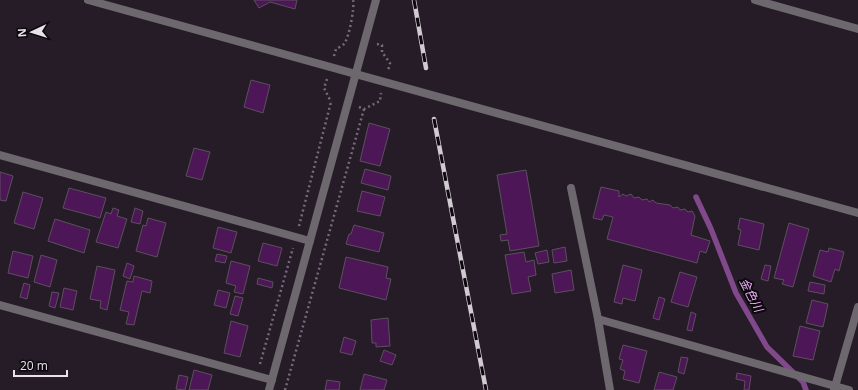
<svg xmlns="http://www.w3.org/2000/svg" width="858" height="390" font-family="'Open Sans','Noto Sans JP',sans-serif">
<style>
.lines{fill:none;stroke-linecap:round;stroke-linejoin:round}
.stream{stroke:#81498b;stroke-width:5.5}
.building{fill:#4d1656;stroke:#5b505d}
.path{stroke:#746c76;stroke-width:2.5;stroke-dasharray:2 3;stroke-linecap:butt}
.service{stroke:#6d686e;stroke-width:8}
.minor{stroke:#6d686e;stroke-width:8}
.tertiary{stroke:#6d686e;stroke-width:8}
.rail-casing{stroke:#d1cad2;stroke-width:4.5}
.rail{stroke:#0c080d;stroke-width:3;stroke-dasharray:9;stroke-linecap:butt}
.labels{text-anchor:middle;stroke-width:4;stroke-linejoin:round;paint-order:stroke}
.water-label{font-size:12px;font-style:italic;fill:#f2b4fd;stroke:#0c080d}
</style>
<rect width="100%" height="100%" fill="#251c27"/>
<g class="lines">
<polyline class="stream" points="696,197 711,229 736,293 767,347 803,382 806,390"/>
</g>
<g class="building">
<polygon points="254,0 297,0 295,9 270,2 259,8"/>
<polygon points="251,80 270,85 263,113 244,107"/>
<polygon points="369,123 390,129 380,166 360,161"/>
<polygon points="194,148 210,152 202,180 186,176"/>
<polygon points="365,169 391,176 388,190 361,183"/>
<polygon points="526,170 539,246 510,251 508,240 501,241 500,235 507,234 497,175"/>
<polygon points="0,172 13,176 6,201 0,200"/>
<polygon points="601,187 619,191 619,197 623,194 626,196 631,194 634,198 639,197 642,200 647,199 649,202 653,200 656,203 670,205 673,208 678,207 680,210 685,209 688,212 692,211 695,216 691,235 710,241 706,253 700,251 697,263 607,239 613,217 604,215 602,220 593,218"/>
<polygon points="69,188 106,198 100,218 63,208"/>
<polygon points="362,191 385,197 380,216 357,211"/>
<polygon points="23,192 43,198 34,229 14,223"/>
<polygon points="113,208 119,210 117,216 127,219 118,248 96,242 106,212 111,214"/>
<polygon points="135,208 143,211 140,224 131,222"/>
<polygon points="148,218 166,223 157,257 136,251 143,225 146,226"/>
<polygon points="740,218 764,224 759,250 738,245 741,230 738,229"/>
<polygon points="55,219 90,230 84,253 48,241"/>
<polygon points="789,223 809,229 793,287 782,284 784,280 774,278"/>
<polygon points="354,225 384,233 379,252 346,244 349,234 351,234"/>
<polygon points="218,227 237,232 231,253 213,248"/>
<polygon points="263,243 282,248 277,266 258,261"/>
<polygon points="565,247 567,261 554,263 552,250"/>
<polygon points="829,248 844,252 839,271 835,269 831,282 813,276 820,250 828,252"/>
<polygon points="547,250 549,262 538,264 535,253"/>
<polygon points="13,251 33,256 28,278 8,273"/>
<polygon points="524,252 526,262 534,260 536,275 528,277 531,291 512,294 505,255"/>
<polygon points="217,254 227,256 225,263 215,261"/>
<polygon points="41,255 57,260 50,287 34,282"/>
<polygon points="346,257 388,267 386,278 391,279 386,300 339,288"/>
<polygon points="231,261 250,266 243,294 234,292 236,286 226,283"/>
<polygon points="127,263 134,266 130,279 123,276"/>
<polygon points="623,265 642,270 635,301 623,298 622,304 614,302"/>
<polygon points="765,265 771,266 768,281 761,279"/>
<polygon points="97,266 115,270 107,310 100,308 101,301 90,299"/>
<polygon points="571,270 574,290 555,293 552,274"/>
<polygon points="680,272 697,277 688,307 671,302"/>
<polygon points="134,276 152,281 150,293 142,291 134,325 126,324 129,312 120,310 127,281 133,282"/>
<polygon points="258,278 273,282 272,288 257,284"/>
<polygon points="810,282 825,285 824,294 808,291"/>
<polygon points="24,283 30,285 27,299 20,297"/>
<polygon points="64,288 77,291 73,310 60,307"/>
<polygon points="218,290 230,293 226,308 214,305"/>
<polygon points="52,292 59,293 55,308 49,306"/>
<polygon points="235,296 243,298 238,316 230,314"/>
<polygon points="659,297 665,299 659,320 653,318"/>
<polygon points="812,300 828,304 823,327 806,323"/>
<polygon points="691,312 696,314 692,331 687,330"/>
<polygon points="388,318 390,346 376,347 376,343 372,343 371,320"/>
<polygon points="231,321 248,326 240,357 224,353"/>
<polygon points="800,326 820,331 813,360 793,356"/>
<polygon points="344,337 356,341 352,355 340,352"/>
<polygon points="623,345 647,351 639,383 623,379 625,371 620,369 623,360 619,359"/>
<polygon points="384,350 396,355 392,365 380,361"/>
<polygon points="681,357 688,358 684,374 678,372"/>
<polygon points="194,370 212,375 208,390 189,390"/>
<polygon points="659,372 677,377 673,390 654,390"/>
<polygon points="737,373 751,376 749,390 744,390 745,381 736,379"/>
<polygon points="364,374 387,380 384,390 360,390"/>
<polygon points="179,375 188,377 185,390 176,389"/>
<polygon points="327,380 340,382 339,390 325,390"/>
</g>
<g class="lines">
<g class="path">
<polyline points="377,44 382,45 382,52 390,63 388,71"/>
<path d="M334 56 336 49C338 48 342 46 344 44 349 38 355 7 353 0"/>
<polyline points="327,79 324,88 331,102"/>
<polyline points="359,107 364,109 380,101 381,93"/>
<polyline points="299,226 331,102"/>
<polyline points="260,364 293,248"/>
<polyline points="285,390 364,109"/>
</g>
<polyline class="service" points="571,188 598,319"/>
<g class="minor">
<polyline points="755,0 858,29"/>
<polyline points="0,155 310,241"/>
<polyline points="0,305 272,380"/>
<polyline points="610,390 598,319 849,390"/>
<polyline points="834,390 858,307"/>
</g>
<g class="tertiary">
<polyline points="88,0 858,213"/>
<polyline points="269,390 376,0"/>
</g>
<defs>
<g id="rail">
<polyline points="414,0 426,68"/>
<polyline points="434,119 486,390"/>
</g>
</defs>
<use href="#rail" class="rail-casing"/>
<use href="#rail" class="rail"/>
</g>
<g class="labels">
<g class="water-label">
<text transform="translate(751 295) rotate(63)" y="4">金色川</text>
</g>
</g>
<g transform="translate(32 32) rotate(266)" stroke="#0c080d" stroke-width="3" paint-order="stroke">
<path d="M0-3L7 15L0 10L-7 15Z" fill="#e9e2ea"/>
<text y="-6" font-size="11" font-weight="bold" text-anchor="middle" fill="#e9e2ea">N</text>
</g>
<path d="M14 370v6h53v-6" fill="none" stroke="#e9e2ea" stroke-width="2"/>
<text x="20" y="370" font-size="12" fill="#e9e2ea" stroke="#0c080d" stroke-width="3" paint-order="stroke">20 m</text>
</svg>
